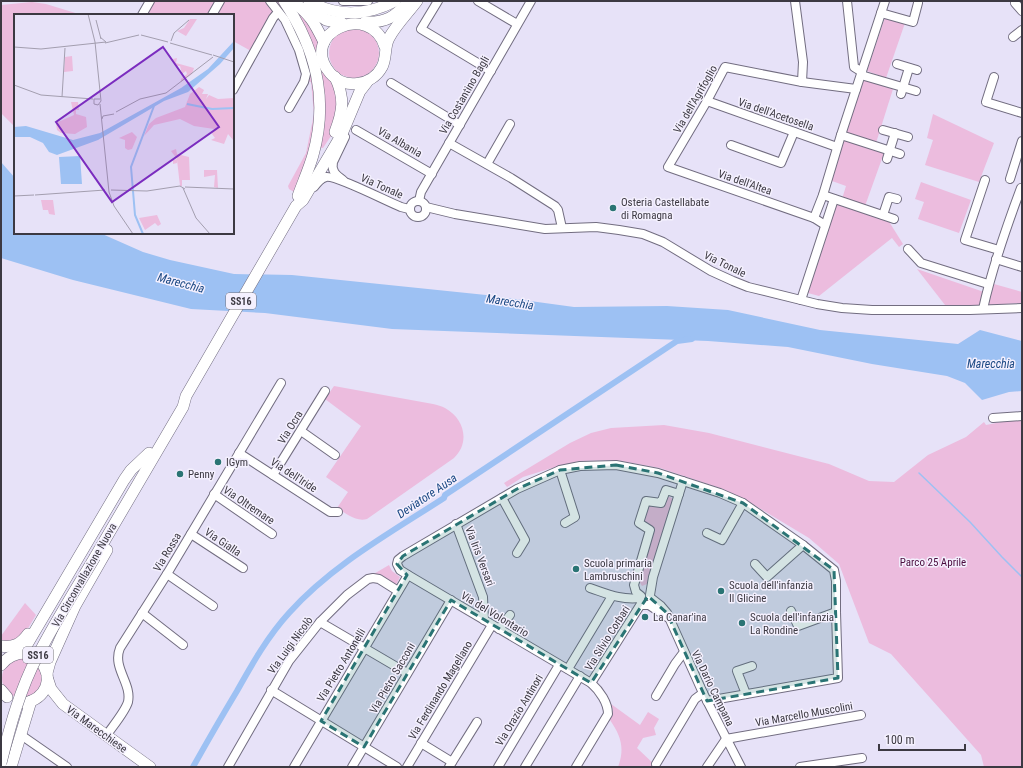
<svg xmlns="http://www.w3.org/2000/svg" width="1023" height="768" font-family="'Roboto Condensed',sans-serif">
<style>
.green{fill:#ecbcde}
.water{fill:#9dc1f3}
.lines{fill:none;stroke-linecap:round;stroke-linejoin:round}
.stream{stroke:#9dc1f3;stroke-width:1.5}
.canal{stroke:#9dc1f3;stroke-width:6}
.minor-casing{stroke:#726d80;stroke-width:10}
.major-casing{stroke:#726d80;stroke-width:12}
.minor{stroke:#fff;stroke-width:8}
.major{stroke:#fff;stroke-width:11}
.major-bridge-casing{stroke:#726d80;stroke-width:12;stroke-linecap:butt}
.major-bridge{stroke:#fff;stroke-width:11}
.marked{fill:#2a7474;fill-opacity:0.2;stroke:#2a7474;stroke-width:3;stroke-dasharray:8 5;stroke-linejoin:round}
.poi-dot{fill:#2a7474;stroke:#f4f0fe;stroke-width:1.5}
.labels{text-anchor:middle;stroke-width:3;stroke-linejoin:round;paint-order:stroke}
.shield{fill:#f4f0fe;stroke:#73707a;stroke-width:1}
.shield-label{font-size:10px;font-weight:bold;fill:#3c3942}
.street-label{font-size:11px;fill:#3c3942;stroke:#f4f0fe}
.poi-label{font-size:11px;fill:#3c3942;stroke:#f4f0fe;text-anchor:start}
.park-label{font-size:11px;fill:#4b0c3e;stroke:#f4f0fe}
.water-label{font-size:12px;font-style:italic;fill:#1a4883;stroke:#f4f0fe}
.inset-river{fill:none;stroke:#9dc1f3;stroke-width:2}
.inset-road{fill:none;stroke:#a39eaf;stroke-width:1}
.view{fill:#7b2cbf;fill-opacity:0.15;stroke:#7b2cbf;stroke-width:2}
.inset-edge{fill:none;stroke:#3c3942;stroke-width:2}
</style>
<rect width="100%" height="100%" fill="#e7e2f8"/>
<g class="green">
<polygon points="152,1 217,1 208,15 181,15 178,14 177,15 144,15"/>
<polygon points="223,1 266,1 272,10 272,13 251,51 233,41 233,15 215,15"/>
<polygon points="274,1 282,1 287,7 315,76 315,135 294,192 289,189 288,186 306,153 314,114 311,82 306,81 308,74"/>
<polygon points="32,2 46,4 82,15 15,15 15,127 1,113 1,5"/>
<polygon points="292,4 312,23 340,97 331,136 323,148 320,148 308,33"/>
<polygon points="885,17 905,23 886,78 867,71"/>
<circle cx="354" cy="53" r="25"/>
<polygon points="864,80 893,89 876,143 846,133"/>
<polygon points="933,114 994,143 979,182 925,165 933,140 927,138"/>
<polygon points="844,140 884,153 865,206 842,199 846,186 832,181"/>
<polygon points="921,182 971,200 959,233 918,219 924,202 915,199"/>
<polygon points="837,203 888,220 903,244 899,247 892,238 819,296 808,293"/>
<polygon points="917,269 984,292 979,306 945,305"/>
<polygon points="994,284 1022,292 1022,303 988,305"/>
<path d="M334 386 433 404C437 405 442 406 445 408 465 419 470 443 454 458L367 519C356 522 347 514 337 508L348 492 326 477 361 426 325 399Z"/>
<polygon points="1022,420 1022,767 984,767 981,755 891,654 869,643 839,564 809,538 746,500 723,489 660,468 616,460 579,461 552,468 523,477 507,487 504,483 570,443 591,433 611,428 664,425 709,433 829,464 869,481 894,482 928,455 966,437 984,422 986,425 1006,421"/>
<polygon points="667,497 670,497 673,499 674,503 647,584 642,586 639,581 653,529 643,523 650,504"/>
<polygon points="389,565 392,571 400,577 396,585 372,575"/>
<polygon points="25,603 36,615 27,630 15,641 1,642 1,636"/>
<circle cx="22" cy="678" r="20"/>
<path d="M611 704 640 725 648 712 659 719 654 728 656 735 643 738 637 748 657 767H618C625 748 621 736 610 720L613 710Z"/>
</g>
<polygon class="water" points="1,162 15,178 15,233 100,233 143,252 170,260 234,274 292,275 486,295 574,307 667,306 728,310 820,330 958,344 980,330 1022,341 1022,391 1009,392 982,400 965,383 947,376 872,364 788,347 708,341 392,329 265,313 191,309 73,280 1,258"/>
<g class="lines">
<polyline class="stream" points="919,473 970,522 1002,557 1022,577"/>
<path class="canal" d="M193 767C207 742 222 716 237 691 252 664 268 636 289 613 332 565 390 533 444 498L445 495 677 341 692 339"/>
<defs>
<g id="minor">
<polyline points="270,1 285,20 299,50 306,74 304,82 289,108"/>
<polyline points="343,1 368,1"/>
<polyline points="438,1 421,29 491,71"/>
<polyline points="478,1 517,24"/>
<polyline points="795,1 803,62 802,82"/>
<polyline points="847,1 854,67 862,72"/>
<polyline points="1015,3 1022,11"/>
<polyline points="881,13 913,22 918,3"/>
<polyline points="142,15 150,1"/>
<polyline points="212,15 220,1"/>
<polyline points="1013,37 1022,30"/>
<polyline points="897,64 917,70"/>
<polyline points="861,75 916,91"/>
<polyline points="994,77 986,102 1022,113"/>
<polyline points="391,83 460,125"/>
<polyline points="233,90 273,18 278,12"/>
<polyline points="901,94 909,68"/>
<polyline points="707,101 837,147"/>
<polyline points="356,130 432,174"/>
<polyline points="883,130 908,137"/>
<polyline points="841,135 900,154"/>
<polyline points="449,143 511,178 555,206 558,210 562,228"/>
<polyline points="731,145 781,163 794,132"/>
<polyline points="887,159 895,133"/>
<polyline points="487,164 510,124"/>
<polyline points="1010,179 1022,141"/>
<path d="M343 180C336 175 331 171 333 162L345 137"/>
<polyline points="985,180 965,240 999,250"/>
<path d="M314 187C317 183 321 178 326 177 336 175 388 202 401 207L409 209"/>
<polyline points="823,195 894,219"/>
<circle cx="418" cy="209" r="8"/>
<polyline points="419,201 421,192 531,1"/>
<polyline points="426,207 455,214 545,229 596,227 619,230 643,234 663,242 711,271 733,281 748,287 817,304 842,308 872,310 970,310 1022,308"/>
<polyline points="883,215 889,197 897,199"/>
<polyline points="814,218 823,195 841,135 885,1"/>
<polyline points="825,225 814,218 668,167 707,101 725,67 802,82 856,89"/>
<polyline points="908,249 921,263 988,284"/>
<polyline points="996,259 1022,267"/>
<polyline points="801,300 834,199"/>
<path d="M983 309C992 268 1006 228 1021 188"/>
<polyline points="993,418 1022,416"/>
<polyline points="301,431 335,455"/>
<polyline points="239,453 330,512 338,512"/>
<polyline points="560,470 575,517 565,523"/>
<polyline points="273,475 325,391"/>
<polyline points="214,494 272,534"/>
<polyline points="502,498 525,540 517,553"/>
<polyline points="456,524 483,597 484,620"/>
<polyline points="707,533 722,540 743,503"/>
<polyline points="191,534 243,568"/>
<polyline points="755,564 767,577 803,545"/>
<polyline points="167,574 213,606"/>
<path d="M590 588C608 594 620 600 640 598"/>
<polyline points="650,595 653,577 683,481"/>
<polyline points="641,596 636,592 634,585 650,530 639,523 646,501 661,503 666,490 679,494"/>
<polyline points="652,599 661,606 667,613 703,693 741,767"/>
<polyline points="640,600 643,605 649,605 667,617"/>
<polyline points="791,611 798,626 836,612"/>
<polyline points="142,613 183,645"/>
<polyline points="320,622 407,673"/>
<polyline points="499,629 510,615"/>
<polyline points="568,669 612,596"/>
<polyline points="591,683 641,604"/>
<polyline points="271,690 397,767"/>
<polyline points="746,694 737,671 752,666"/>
<polyline points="656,696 675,664 684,652"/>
<polyline points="21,735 67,767"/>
<path d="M106 736C112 727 125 712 128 702 132 683 112 668 120 648L167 574 281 383"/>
<polyline points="421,743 452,762"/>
<polyline points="656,764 695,699 703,693"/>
<polyline points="228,767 289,661 320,622 347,595 368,579 373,578 379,579 398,591"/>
<polyline points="294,767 408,575"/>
<polyline points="352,767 451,600"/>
<polyline points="407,767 492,625"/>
<polyline points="449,767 477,722"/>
<polyline points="498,767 559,665"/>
<polyline points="525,767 580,676"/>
<path d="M576 767 608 714C608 703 600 691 591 683L408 575 400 570 397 564 398 560 403 556 517 489 560 470 580 466 616 465 658 473 720 493 743 503 803 545 834 570 836 581V612L838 678 707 701"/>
<polyline points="707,767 726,739 861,715"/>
<polyline points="800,767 862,758"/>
</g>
<g id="major">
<path d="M284 1C316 49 329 99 313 155 309 169 303 182 298 196"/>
<path d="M293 1C311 16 314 22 324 42"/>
<path d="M309 1C338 18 366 16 395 1"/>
<polyline points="307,7 326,20 342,23"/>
<path d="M365 22C386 23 395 17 409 1"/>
<path d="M385 47C371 0 297 33 330 73 344 90 372 86 382 67 387 58 384 47 389 38 396 25 408 13 417 1"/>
<path d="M335 77C345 98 343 111 335 132"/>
<polyline points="95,557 183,407 186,396 296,206 303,200 342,134 360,91 367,82"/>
<path d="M1 646C13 648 21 644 28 634"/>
<polyline points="22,653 124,480 131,470 149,453"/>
<path d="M1 665C7 657 15 653 26 653"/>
<polyline points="47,673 50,662 75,606 107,550"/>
<polyline points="48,680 51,689 63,704 150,767"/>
<polyline points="1,690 7,697"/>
<path d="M25 703C46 698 54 679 41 662"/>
<polyline points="11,767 31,701"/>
</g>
</defs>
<use href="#minor" class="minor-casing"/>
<use href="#major" class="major-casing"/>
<use href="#minor" class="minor"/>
<use href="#major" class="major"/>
<defs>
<path id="major-bridge" d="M1 763C10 726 20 689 38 655 55 622 76 589 95 557"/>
</defs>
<use href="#major-bridge" class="major-bridge-casing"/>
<use href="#major-bridge" class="major-bridge"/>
</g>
<path class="marked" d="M616 465 658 473 743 503 834 570 838 678 707 701 667 613 648 596 591 683 451 600 364 747 321 721 407 575 397 564 403 556 517 489 560 470Z"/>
<g class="poi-dot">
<circle cx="613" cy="208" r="4"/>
<circle cx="218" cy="462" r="4"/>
<circle cx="180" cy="474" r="4"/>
<circle cx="576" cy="569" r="4"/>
<circle cx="721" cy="591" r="4"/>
<circle cx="645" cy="617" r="4"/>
<circle cx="742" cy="623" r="4"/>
</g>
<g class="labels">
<g class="shield">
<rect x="226" y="293" width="30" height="16" rx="3"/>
<rect x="23" y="647" width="30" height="16" rx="3"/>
</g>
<g class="shield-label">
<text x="241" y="305">SS16</text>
<text x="38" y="659">SS16</text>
</g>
<g class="street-label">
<text transform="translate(464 95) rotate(-60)" y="4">Via Costantino Bagli</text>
<text transform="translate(695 99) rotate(-60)" y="4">Via dell'Agrifoglio</text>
<text transform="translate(776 114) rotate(19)" y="4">Via dell'Acetosella</text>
<text transform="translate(400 142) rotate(30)" y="4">Via Albania</text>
<text transform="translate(745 182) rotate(19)" y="4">Via dell'Altea</text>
<text transform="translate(382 186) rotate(24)" y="4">Via Tonale</text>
<text transform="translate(725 264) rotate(26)" y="4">Via Tonale</text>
<text transform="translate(290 427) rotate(-58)" y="4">Via Ocra</text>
<text transform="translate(294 475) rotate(33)" y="4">Via dell'Iride</text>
<text transform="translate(249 505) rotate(34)" y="4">Via Oltremare</text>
<text transform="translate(223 542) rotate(34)" y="4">Via Gialla</text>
<text transform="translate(167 552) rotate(-59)" y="4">Via Rossa</text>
<text transform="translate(480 556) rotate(69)" y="4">Via Iris Versari</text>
<text transform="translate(84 575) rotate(-60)" y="4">Via Circonvallazione Nuova</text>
<text transform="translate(495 614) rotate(31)" y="4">Via del Volontario</text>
<text transform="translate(607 638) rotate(-58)" y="4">Via Silvio Corbari</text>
<text transform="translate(290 645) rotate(-54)" y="4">Via Luigi Nicolò</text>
<text transform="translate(341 665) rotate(-59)" y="4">Via Pietro Antonelli</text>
<text transform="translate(392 678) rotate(-60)" y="4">Via Pietro Sacconi</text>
<text transform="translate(713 688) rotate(64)" y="4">Via Dario Campana</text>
<text transform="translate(440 690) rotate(-59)" y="4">Via Ferdinando Magellano</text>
<text transform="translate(519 710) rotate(-59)" y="4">Via Orazio Antinori</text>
<text transform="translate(804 714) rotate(-10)" y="4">Via Marcello Muscolini</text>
<text transform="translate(97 729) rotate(36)" y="4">Via Marecchiese</text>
</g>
<g class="poi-label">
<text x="621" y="206">Osteria Castellabate<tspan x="621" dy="13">di Romagna</tspan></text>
<text x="226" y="466">IGym</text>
<text x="188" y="478">Penny</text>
<text x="584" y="567">Scuola primaria<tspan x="584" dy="13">Lambruschini</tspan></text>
<text x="729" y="589">Scuola dell'infanzia<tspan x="729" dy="13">Il Glicine</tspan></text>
<text x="653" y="621">La Canar'ina</text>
<text x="750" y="621">Scuola dell'infanzia<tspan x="750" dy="13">La Rondine</tspan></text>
</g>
<g class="park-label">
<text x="933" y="566">Parco 25 Aprile</text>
</g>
<g class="water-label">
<text transform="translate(181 283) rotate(15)" y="4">Marecchia</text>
<text transform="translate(510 302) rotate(9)" y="4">Marecchia</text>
<text x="991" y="368">Marecchia</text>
<text transform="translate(427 496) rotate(-34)" y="4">Deviatore Ausa</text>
</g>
</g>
<g transform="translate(14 14)">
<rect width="220" height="220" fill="#e7e2f8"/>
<path d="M176 5H183L172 22 163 17 170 14ZM58 42 59 57 50 58 51 43ZM163 44 162 49 180 54 178 60 167 68V65L173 60 172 57 168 60 166 52H161L159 45ZM185 73 190 76 188 80H194L192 85 195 81 204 85 220 84V127L214 120 210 130 197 126 201 124 198 120 200 115 180 112 166 105 140 111 130 122 135 110 142 104 171 93 176 80ZM57 88H64L65 96H62V100L72 103 73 113 61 120 47 119 43 116 42 109 60 101ZM118 118 123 123 118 135 114 136 111 134V126L105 124ZM162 135 163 140 175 143 176 166H168V172H166L163 146V149L159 150V146L163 145 157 137ZM190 156H203L204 174 200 173 201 161 190 163ZM27 186H39L41 201 35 200 34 196H29ZM143 201 147 210 144 212 141 209 131 216 125 204Z" fill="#ecbcde"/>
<path d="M220 27V34L206 50 174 78 150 87 84 126 43 141 35 138 29 129 16 123H0V113L12 112 59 126 86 119 167 74 194 55ZM66 142 68 170H47L45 143Z" fill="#9dc1f3"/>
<path class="inset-river" d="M173 90 198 95 220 94M129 220 121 201 117 153 140 92"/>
<path class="inset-road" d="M74 0 81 28 87 87 84 91 80 90V85H86M82 6 87 25M127 21 154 28M157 27 160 19 175 6M91 29 125 21M156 29 198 41M0 33 27 35 92 28 86 23M199 41 220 48M0 71 27 81 79 85M48 83 51 34M86 90 95 178 100 192 119 220M102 98 126 85 152 79 199 43M88 105 89 102 100 100M171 173 220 175M169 174 182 204 196 220M97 176 133 177 166 172 171 175M21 181 91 176M0 182 20 181"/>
<path class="view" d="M149 33 205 113 98 188 42 108Z"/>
<rect width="220" height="220" class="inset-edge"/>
</g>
<rect width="1023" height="768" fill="none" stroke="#3c3942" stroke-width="4"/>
<path d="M879 744v6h86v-6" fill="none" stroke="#3c3942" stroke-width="2"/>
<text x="885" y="744" font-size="12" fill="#3c3942" stroke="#f4f0fe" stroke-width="3" paint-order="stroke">100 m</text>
</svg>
